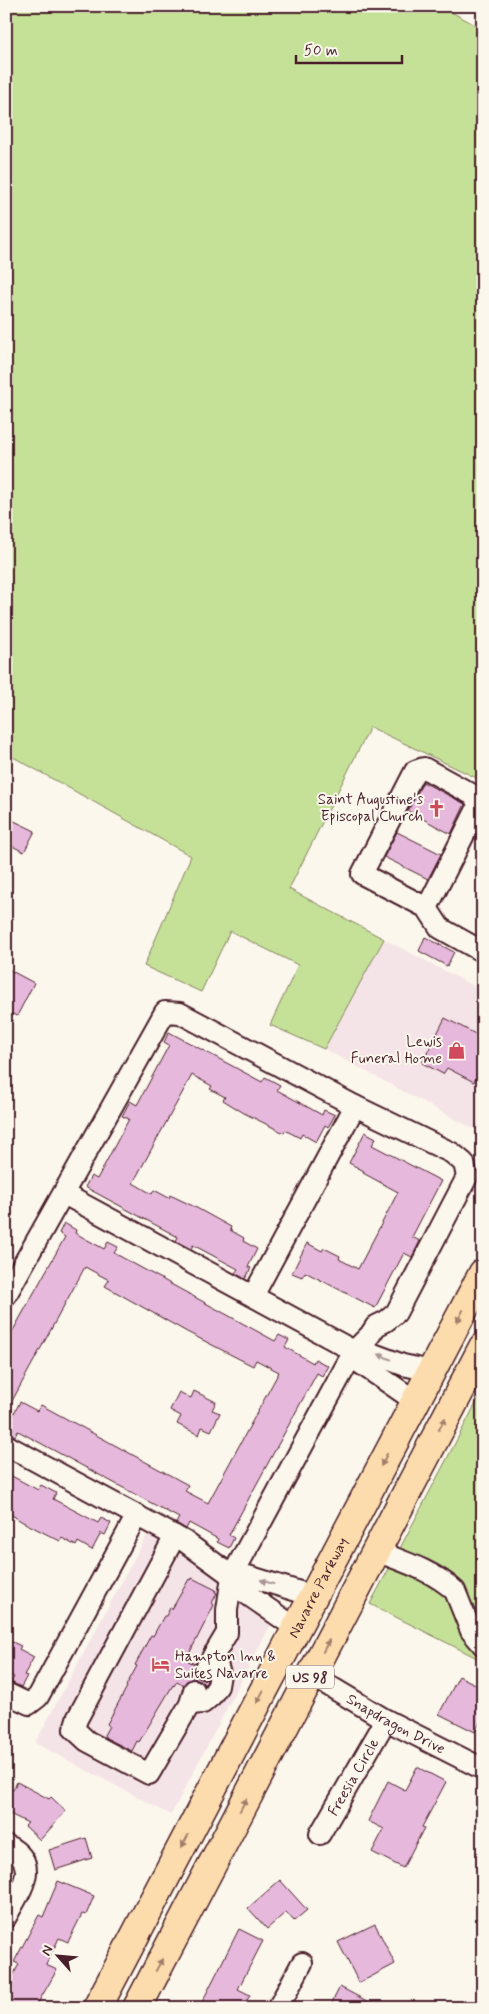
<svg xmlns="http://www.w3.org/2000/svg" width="489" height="2014" font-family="Mynerve,sans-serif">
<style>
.built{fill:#f5e4e7}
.green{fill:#c5e198;stroke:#888062}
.building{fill:#e6b9dc;stroke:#4a1f2b}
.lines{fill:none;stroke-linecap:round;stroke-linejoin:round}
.minor-casing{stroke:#4a1f2b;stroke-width:24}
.highway-casing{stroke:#4a1f2b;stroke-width:31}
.minor{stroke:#fbf7ec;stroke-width:20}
.highway{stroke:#fcdcac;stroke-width:28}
.oneway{fill:#a37e6c}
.oneway2{fill:#ab9695}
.labels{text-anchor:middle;stroke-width:4;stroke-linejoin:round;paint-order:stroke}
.shield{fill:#fbf7ec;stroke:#7f6065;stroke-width:1}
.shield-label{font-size:14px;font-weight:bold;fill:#4a1f2b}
.poi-label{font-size:15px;fill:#4a1f2b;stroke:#fbf7ec;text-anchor:end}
.street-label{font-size:15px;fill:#4a1f2b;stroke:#fbf7ec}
</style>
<rect width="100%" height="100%" fill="#fbf7ec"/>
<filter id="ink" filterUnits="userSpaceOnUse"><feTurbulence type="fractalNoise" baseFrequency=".02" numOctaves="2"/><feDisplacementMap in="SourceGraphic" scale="10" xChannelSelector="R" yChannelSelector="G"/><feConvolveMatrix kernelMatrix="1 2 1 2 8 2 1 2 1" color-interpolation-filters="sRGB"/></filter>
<g filter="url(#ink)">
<g class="built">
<polygon points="384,939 483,991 483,1134 324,1049"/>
<polygon points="148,1533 282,1603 171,1815 35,1743"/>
</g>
<g class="green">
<polygon points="6,6 440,6 483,29 483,781 370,727 289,889 384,939 324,1049 270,1025 298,965 230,931 201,992 144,966 191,856 6,753"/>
<polygon points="483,1390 483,1634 470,1611 398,1552"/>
<polygon points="391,1565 445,1592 464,1633 483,1657 483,1661 370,1604"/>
</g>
<g class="building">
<polygon points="423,782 465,804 451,834 408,811"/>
<polygon points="6,817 35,831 24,852 6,843"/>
<polygon points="397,832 441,854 428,879 384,857"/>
<polygon points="425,937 454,952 447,966 419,951"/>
<polygon points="6,968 34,983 17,1016 6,1011"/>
<polygon points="445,1018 483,1038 483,1065 474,1082 447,1068 443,1074 422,1063"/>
<polygon points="169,1032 262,1082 265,1077 280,1085 277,1090 322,1115 324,1110 335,1115 328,1127 325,1125 316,1142 302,1134 300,1138 285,1130 284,1133 244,1113 223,1100 225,1097 210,1089 212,1086 192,1075 133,1183 152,1194 154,1190 169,1198 170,1195 193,1206 231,1227 230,1230 244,1238 243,1241 257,1249 248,1267 251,1268 245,1279 235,1273 238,1269 193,1245 191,1249 176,1241 178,1237 85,1187 91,1176 97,1179 129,1119 122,1116 130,1101 137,1105 169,1045 164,1042"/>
<polygon points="365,1132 376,1138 372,1145 441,1181 412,1237 420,1241 412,1257 404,1253 375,1308 305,1272 302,1277 292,1273 307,1243 322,1251 324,1248 340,1256 339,1259 358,1269 398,1192 363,1173 364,1171 349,1163"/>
<polygon points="64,1223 76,1230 75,1233 104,1249 108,1242 118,1247 114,1253 275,1341 279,1335 289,1340 285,1347 313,1363 315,1359 328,1366 322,1376 317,1373 229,1535 234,1538 229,1548 217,1542 218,1539 189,1523 186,1529 176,1523 179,1518 18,1431 15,1436 6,1432 6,1428 20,1402 37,1411 41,1405 188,1485 185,1491 208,1503 279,1372 256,1360 253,1366 187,1332 105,1286 109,1280 85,1267 6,1412 6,1343 65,1237 59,1233"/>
<polygon points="194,1391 216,1402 212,1410 220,1413 211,1431 202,1427 199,1435 177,1424 181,1416 170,1410 179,1392 191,1398"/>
<polygon points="6,1473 38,1490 41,1485 56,1493 53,1499 98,1523 101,1518 111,1523 105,1535 101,1533 92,1550 78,1542 76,1546 62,1538 60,1541 21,1521 6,1511"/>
<polygon points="192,1578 216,1590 215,1592 217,1593 212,1603 214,1605 188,1656 190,1657 188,1661 195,1664 196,1674 200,1678 207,1680 207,1681 204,1685 198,1679 192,1678 184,1685 177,1681 174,1686 173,1685 139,1742 137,1741 132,1751 106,1738 104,1735 109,1726 107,1724 127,1687 126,1686 137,1666 135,1665 151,1635 153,1636 164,1616 166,1616 170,1608 172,1609 189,1579 191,1580"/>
<polygon points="6,1639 21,1646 19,1649 34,1657 24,1675 27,1676 21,1687 11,1682 14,1677 6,1673"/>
<polygon points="459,1676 483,1688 483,1717 475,1732 439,1714"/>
<polygon points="417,1767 446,1782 422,1827 424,1828 403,1868 372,1852 384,1829 368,1821 388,1781 405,1790"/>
<polygon points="17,1782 49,1799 51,1797 66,1811 40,1840 25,1826 28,1823 6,1812 6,1786 13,1790"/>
<polygon points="86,1838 92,1858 55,1870 49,1850"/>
<polygon points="280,1880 307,1910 294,1921 286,1912 267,1929 248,1908"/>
<polygon points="58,1881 94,1896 86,1915 82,1914 68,1942 59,1938 46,1965 57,1970 35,2008 6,2008 6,1989 19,1964 14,1962 39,1915 43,1917"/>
<polygon points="375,1924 395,1964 359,1983 338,1942"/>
<polygon points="239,1929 263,1941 238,1989 250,1995 243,2008 199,2008"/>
<polygon points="340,1987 380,2008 329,2008"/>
</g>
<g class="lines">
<defs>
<g id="minor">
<polyline points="427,908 478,807 475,796 424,768 415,771 362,874 427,908 440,928 483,952"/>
<polyline points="64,1194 354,1351"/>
<polyline points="6,1295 165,1012 180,1013 355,1106 253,1296"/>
<polyline points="415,1401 357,1361 354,1351 363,1350 403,1365 431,1371"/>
<polyline points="6,1445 184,1541 232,1576"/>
<polyline points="175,1536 77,1719 74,1729 87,1741 149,1774 190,1704 194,1690"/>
<path d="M376 1551C402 1561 434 1571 455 1591L471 1631 483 1645"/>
<polyline points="296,1628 241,1590 232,1576 248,1576 313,1596"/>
<polyline points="206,1668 227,1633 227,1610 232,1576 354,1351 370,1335 376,1326 386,1321 396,1313 467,1177 464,1163 452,1153 355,1106"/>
<path id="s1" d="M311 1675 386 1720 483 1769"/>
<polyline points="6,1693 29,1704 38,1697 137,1515"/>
<polyline points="190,1704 203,1703 211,1696 218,1686 220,1674 214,1654"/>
<path id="s2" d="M320 1834 386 1720"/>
<path d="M6 1845C43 1864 20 1890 6 1917"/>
<polyline points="278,2008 302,1963"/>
</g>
<g id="highway">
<path id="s3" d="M97 2008 483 1273"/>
<polyline points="137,2008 483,1347"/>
</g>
</defs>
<use href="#minor" class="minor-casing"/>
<use href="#highway" class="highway-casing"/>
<use href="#minor" class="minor"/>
<use href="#highway" class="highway"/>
</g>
<defs><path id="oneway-solid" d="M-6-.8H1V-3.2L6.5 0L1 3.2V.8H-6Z" transform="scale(1.25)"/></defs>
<g class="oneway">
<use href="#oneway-solid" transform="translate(460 1316) rotate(118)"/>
<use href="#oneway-solid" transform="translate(442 1424) rotate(-62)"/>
<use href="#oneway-solid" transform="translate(384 1460) rotate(117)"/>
<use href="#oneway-solid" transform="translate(326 1646) rotate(-62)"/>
<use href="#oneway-solid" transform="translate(260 1697) rotate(118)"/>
<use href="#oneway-solid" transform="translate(243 1805) rotate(-62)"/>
<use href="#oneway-solid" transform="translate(185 1841) rotate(118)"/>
<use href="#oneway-solid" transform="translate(159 1965) rotate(-62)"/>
</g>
<g class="oneway2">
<use href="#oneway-solid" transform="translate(385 1357) rotate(-157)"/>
<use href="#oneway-solid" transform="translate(267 1582) rotate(-162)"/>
</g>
</g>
<defs>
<symbol id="church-bare" viewBox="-9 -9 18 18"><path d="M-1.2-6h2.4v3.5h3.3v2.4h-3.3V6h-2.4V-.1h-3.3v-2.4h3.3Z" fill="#d1495b" stroke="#fbf7ec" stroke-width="2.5" paint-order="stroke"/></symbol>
<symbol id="shop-bare" viewBox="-9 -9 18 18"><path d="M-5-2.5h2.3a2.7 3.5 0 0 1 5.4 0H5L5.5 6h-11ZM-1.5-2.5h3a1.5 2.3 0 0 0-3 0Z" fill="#d1495b" stroke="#fbf7ec" stroke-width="2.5" paint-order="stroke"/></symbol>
<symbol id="hotel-bare" viewBox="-9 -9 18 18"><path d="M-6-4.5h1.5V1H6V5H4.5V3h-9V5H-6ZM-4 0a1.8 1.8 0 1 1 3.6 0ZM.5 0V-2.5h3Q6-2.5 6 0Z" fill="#d1495b" stroke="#fbf7ec" stroke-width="2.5" paint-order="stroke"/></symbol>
</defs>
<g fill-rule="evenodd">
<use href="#church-bare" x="424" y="796" width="25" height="25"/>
<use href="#shop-bare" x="444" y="1038" width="25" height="25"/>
<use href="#hotel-bare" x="148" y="1652" width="25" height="25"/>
</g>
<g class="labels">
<rect class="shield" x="286" y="1665.5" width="48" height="23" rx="4"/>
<g class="shield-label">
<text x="310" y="1682">US 98</text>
</g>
<g class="poi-label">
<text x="423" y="804">Saint Augustine's<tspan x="423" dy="17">Episcopal Church</tspan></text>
<text x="442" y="1046">Lewis<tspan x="442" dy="17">Funeral Home</tspan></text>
<text x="175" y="1661" text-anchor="start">Hampton Inn &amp;<tspan x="175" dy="17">Suites Navarre</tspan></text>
</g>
<g class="street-label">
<text dy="5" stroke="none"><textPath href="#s3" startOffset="475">Navarre Parkway</textPath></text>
<text dy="5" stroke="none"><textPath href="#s1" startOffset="98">Snapdragon Drive</textPath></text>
<text dy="5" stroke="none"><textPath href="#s2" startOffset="66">Freesia Circle</textPath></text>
</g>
</g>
<rect width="489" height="2014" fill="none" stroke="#fbf7ec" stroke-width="25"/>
<rect x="12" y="12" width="464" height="1989" fill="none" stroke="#4a1f2b" stroke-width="2" filter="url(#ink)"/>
<g transform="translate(58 1956) rotate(297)" stroke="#fbf7ec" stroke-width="4" paint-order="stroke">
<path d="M0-4L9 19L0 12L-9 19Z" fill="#4a1f2b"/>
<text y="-8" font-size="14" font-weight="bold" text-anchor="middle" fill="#4a1f2b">N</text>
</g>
<path d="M296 55v8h106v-8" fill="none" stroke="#4a1f2b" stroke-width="2.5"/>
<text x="304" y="55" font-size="15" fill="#4a1f2b" stroke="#fbf7ec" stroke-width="4" paint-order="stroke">50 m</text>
</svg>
